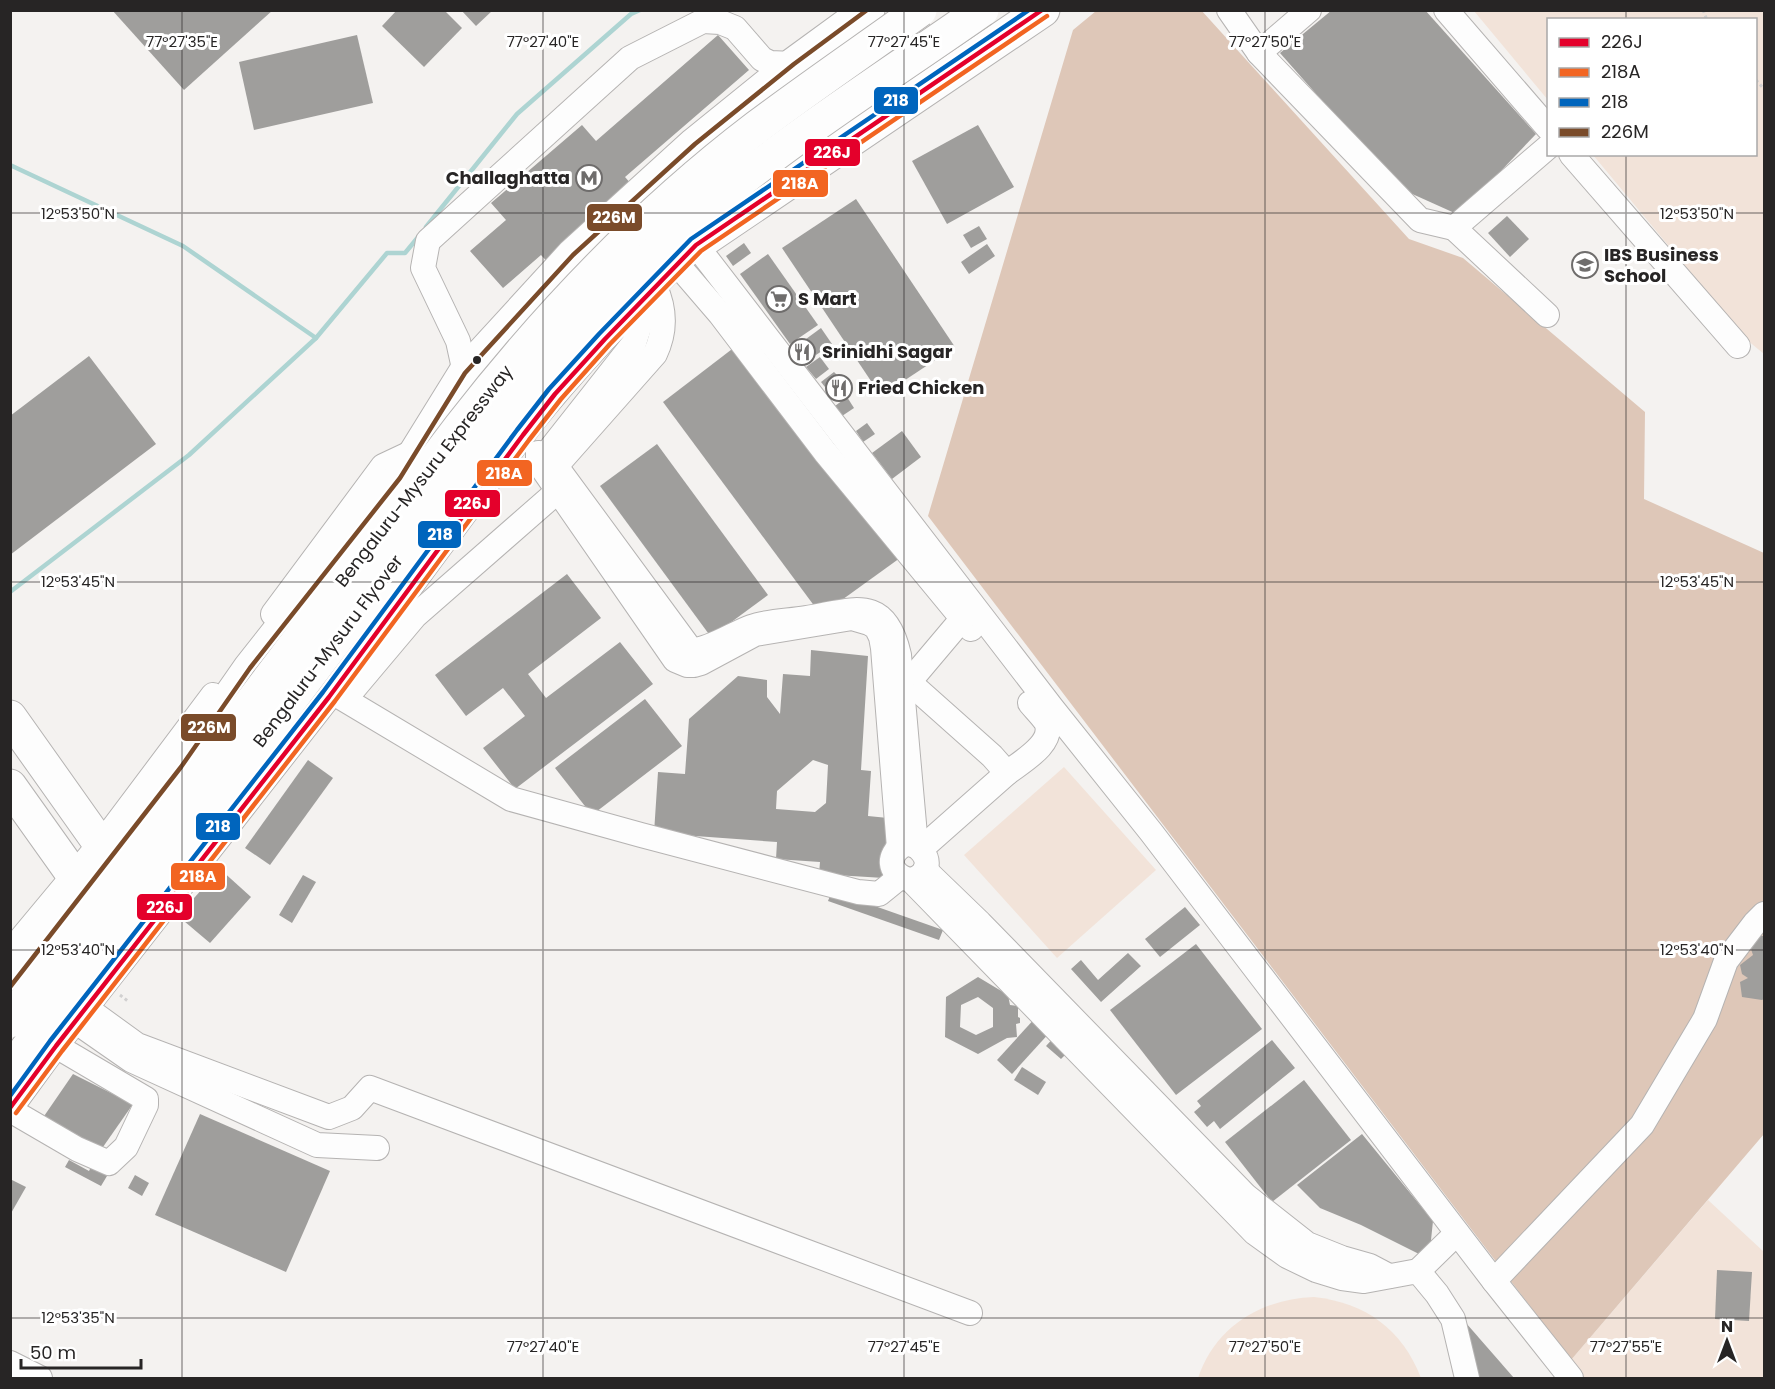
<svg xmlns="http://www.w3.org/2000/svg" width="1775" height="1389" font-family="Poppins,sans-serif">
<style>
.green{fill:#f2e3d9}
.forest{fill:#dec7b8}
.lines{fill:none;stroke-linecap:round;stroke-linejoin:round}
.stream{stroke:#add4d2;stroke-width:4.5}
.building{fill:#9f9e9c;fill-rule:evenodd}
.minor-casing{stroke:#b5b3b2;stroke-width:26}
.highway-casing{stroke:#b5b3b2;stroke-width:35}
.path{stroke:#d1d0d0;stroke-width:3;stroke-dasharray:3 3;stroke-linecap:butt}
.minor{stroke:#fdfdfd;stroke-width:24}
.highway{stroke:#fdfdfd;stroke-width:33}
.highway-bridge-casing{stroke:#b5b3b2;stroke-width:35;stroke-linecap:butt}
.highway-bridge{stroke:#fdfdfd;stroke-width:33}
.bus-1-casing{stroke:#fff;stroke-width:9}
.bus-2-casing{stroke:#fff;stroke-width:9}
.bus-3-casing{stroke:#fff;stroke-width:9}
.bus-4-casing{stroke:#fff;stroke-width:9}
.bus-1{stroke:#e4002b;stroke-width:4.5}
.bus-2{stroke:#f26522;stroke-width:4.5}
.bus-3{stroke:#0065bd;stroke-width:4.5}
.bus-4{stroke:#7a4b2a;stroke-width:4.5}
.ticks{fill:none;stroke:#272525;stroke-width:1.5;stroke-opacity:0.45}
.bus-dot{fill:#272525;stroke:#fff;stroke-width:2}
.labels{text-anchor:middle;stroke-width:6;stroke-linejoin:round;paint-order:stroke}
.poi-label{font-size:18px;font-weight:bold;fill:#272525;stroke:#fff;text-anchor:start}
.street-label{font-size:18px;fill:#272525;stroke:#fff}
.ticks-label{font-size:15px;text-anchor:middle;fill:#272525;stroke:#fff;stroke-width:6;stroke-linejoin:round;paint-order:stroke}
.line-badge{stroke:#fff;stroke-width:2}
.badge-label{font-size:16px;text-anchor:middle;font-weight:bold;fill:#fff}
</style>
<rect width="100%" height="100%" fill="#f4f2f0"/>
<g class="green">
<polygon points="1474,11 1764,11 1764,354 1747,340 1593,155 1756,154 1756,20 1548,20 1548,100"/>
<polygon points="1064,767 1156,870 1057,958 964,855"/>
<polygon points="1708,1200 1764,1252 1764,1378 1584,1378 1571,1360"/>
<path d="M1314 1297C1366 1303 1402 1329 1421 1378H1198C1215 1327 1261 1299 1314 1297Z"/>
</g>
<polygon class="forest" points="1201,10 1409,239 1463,258 1645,412 1644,499 1764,553 1764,1134 1571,1360 928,516 1073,30 1096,11"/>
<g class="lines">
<g class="stream">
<polyline points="10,165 183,246 316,338 189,455 10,592"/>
<polyline points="426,227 517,114 631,14 640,10"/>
<polyline points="316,338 387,253 405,253 419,236"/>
</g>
</g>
<g class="building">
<polygon points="112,10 273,10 184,90"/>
<polygon points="397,10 444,10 462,28 424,67 382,26"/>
<polygon points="461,10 493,10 476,26"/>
<polygon points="1332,10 1425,10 1536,134 1459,215 1399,188 1280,53"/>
<polygon points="357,35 373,103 254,130 239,62"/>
<polygon points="718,35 749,70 625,177 639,193 553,268 541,255 503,288 470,251 506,220 491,203 582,125 596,141"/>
<polygon points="978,125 1014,187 947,224 912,161"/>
<polygon points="856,199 955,347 881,396 782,248"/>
<polygon points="1507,216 1529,239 1510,257 1488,233"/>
<polygon points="979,226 987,239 971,248 963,235"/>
<polygon points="744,243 751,253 733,266 726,256"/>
<polygon points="987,244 995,256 969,274 961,262"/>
<polygon points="768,254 818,325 790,344 740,274"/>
<polygon points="821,328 832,344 816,355 806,339"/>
<polygon points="802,341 813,355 802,363 792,349"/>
<polygon points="740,343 900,558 821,615 663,402"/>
<polygon points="89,356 156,444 10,555 10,416"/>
<polygon points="820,357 829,369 816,379 806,367"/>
<polygon points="834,372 838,376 825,387 821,382"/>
<polygon points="845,377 852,387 833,400 826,390"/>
<polygon points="847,397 854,408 842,416 835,406"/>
<polygon points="867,423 875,434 863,442 856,431"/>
<polygon points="902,431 921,457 892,479 872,453"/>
<polygon points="657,444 768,595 711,637 600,486"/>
<polygon points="567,574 601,618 528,674 546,698 620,642 653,684 515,789 483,748 525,716 503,688 466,716 435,675"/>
<path d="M811 650 868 656 861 770 871 771 868 816 888 818 884 878 819 874 820 862 776 859 777 842 654 833 658 772 685 774 689 719 738 676 767 680V697L780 714 783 674 810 676ZM813 760 828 765 826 803 815 812 776 809 777 791Z"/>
<polygon points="645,699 682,746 592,815 555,768"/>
<polygon points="308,760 333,778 270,865 245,848"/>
<polygon points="220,869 251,897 210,943 178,916"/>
<polygon points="303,875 316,882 292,923 279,915"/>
<polygon points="832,891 943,930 939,940 828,901"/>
<polygon points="1185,907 1200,925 1160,957 1145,939"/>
<polygon points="1757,936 1764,936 1764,999 1762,1000 1742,997 1740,982 1748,978 1742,974 1740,965 1753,955 1751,949"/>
<polygon points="1196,944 1262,1029 1176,1095 1110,1010"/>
<polygon points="1128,953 1141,966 1101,1002 1071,969 1081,960 1098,980"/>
<path d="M978 977 1008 995 1010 1005 1018 1006V1017L1020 1018V1023L1016 1024 1017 1037 1007 1038 978 1054 945 1037 946 997ZM978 997 993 1008V1027L976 1035 960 1027 961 1005Z"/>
<polygon points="1037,1016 1052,1030 1012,1074 997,1060"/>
<polygon points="1057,1034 1072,1048 1061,1059 1046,1046"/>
<polygon points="1272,1040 1295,1068 1220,1129 1214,1121 1207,1127 1194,1112 1201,1106 1197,1101"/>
<polygon points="1022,1067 1046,1082 1038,1095 1014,1080"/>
<polygon points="73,1074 133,1104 89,1167 74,1160 40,1122"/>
<polygon points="1304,1080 1351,1140 1272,1202 1225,1142"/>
<polygon points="200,1114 330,1171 286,1272 155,1215"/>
<polygon points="1362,1134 1433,1221 1429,1259 1361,1225 1320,1208 1297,1185"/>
<polygon points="69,1160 89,1171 91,1167 107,1176 101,1186 65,1167"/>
<polygon points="135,1175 149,1183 142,1196 128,1188"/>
<polygon points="10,1179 26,1187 10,1215"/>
<polygon points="1717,1270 1752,1272 1749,1321 1715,1319"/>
<polygon points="1466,1323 1514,1378 1478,1378"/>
</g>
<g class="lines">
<defs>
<g id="minor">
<polyline points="1229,10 1259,53 1309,10"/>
<polyline points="1446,10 1548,128"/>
<polyline points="1259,53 1420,220 1454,228 1548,147"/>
<polyline points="1571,154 1738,346"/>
<polyline points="1454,228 1547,315"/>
<polyline points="677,264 720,314 825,452 971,629"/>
<polyline points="465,373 458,341 423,268 428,241 630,58 703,21 720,22 735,28 762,59 770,63 794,64"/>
<polyline points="552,447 634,343 641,321 639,303"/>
<path d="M548 475 655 354C666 331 665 309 655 287"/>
<polyline points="273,614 383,466 417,450"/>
<polyline points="894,672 901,675 992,756 1007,773 921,849"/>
<polyline points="909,682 963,618"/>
<polyline points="332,692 511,799 641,835 858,892 879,894 900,877"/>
<polyline points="346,698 415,616 567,483"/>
<path d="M1007 773C1021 762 1056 743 1046 722 1042 716 1035 709 1030 703"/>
<path d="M899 848 883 648 881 637 876 627 869 623 852 618 755 634 701 663 694 665H687L675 660 538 462V453L547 454 691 650C708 651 734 633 751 627 767 621 788 621 806 618 852 611 885 593 899 655L916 846"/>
<polyline points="925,870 980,923 1246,1196 1307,1244 1342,1258 1370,1266 1389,1276"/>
<path d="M911 880C948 869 910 825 894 854 887 867 898 878 911 880L1255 1233 1287 1256 1316 1270 1342 1278 1364 1281 1418 1271 1437 1294 1453 1319 1467 1378"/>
<polyline points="10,952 114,827 213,695"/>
<polyline points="86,1008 137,1045 329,1117 352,1108 370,1088 970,1313"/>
<polyline points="75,1021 131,1060 317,1145 377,1148"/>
<path d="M10 1109 56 1046 329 697 530 425C581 361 638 302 696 245L1052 708 1151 832 1494 1281 1571 1378"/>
<polyline points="10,1110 77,1149 109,1163 126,1147 146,1105 146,1099 56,1046"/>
<polyline points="1418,1271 1457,1233"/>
<polyline points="1494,1281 1642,1125 1705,1019 1726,961 1755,923 1764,914"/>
<polyline points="10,1363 40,1378"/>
</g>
<g id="highway">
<polyline points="642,281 656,266 696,245 1043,10"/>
<polyline points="458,434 501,463"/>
<polyline points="10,717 100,844"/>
<polyline points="10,786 74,876"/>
<polyline points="10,988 181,767 250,668 400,478 465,373 573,255 695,144 794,64 868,10"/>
</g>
</defs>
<use href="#minor" class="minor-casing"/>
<use href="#highway" class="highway-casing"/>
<g class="path">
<polyline points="1703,10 1707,20"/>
<polyline points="1756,80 1764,89"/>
<polyline points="120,995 129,1002"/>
</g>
<use href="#minor" class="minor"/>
<use href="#highway" class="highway"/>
<defs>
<g id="highway-bridge">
<path d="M10 1021 460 427C546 316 644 213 757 127 810 87 866 49 920 10"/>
<path d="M10 1071 483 445C552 357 627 272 715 201 799 132 892 73 982 10"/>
</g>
</defs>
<use href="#highway-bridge" class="highway-bridge-casing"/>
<use href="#highway-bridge" class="highway-bridge"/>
<defs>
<polyline id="bus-1" points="10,1108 56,1046 329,697 523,435 555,394 605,339 696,245 1042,10"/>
<polyline id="bus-2" points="16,1113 62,1051 335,701 529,440 561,399 610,344 701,251 1047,16"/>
<polyline id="bus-3" points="10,1096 50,1041 323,692 517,430 549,389 599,334 691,239 1029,10"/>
<polyline id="bus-4" points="10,987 181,767 250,668 400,478 465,373 573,255 695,144 794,64 867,10"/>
</defs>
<use href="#bus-1" class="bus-1-casing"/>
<use href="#bus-2" class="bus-2-casing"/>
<use href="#bus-3" class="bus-3-casing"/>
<use href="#bus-4" class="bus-4-casing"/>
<use href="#bus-1" class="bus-1"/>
<use href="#bus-2" class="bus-2"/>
<use href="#bus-3" class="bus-3"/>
<use href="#bus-4" class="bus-4"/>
</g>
<path class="ticks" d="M182 10V1378M543 10V1378M904 10V1378M1265 10V1378M1626 10V20M1626 154V1378M10 213H1764M10 582H1764M10 950H1764M10 1318H1764"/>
<defs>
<symbol id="metro-ring" viewBox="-11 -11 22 22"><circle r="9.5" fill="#fff" stroke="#6f6d6c" stroke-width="1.5"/><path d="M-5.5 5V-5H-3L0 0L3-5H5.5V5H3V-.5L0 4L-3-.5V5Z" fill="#6f6d6c"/></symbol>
<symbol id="university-ring" viewBox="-11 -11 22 22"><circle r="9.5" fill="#fff" stroke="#6f6d6c" stroke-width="1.5"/><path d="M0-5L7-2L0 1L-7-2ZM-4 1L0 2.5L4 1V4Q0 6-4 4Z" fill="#6f6d6c"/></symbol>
<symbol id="supermarket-ring" viewBox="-11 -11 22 22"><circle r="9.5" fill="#fff" stroke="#6f6d6c" stroke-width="1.5"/><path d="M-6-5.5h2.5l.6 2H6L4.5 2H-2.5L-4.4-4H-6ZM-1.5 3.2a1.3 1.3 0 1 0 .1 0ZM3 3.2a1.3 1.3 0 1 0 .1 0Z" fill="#6f6d6c"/></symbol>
<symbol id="restaurant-ring" viewBox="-11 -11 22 22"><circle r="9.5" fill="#fff" stroke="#6f6d6c" stroke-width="1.5"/><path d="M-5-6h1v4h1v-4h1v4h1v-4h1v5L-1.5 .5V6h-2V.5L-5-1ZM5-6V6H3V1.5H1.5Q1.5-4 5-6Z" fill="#6f6d6c"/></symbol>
</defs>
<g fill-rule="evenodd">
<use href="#metro-ring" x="574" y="163" width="30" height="30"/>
<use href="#university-ring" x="1570" y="250" width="30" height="30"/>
<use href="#supermarket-ring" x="764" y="284" width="30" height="30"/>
<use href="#restaurant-ring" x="787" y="337" width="30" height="30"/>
<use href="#restaurant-ring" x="824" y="373" width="30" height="30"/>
</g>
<circle class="bus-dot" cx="477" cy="360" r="5"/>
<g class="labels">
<g class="poi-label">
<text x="570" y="184" text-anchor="end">Challaghatta</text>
<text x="1604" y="261">IBS Business<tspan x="1604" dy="21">School</tspan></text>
<text x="798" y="305">S Mart</text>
<text x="822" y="358">Srinidhi Sagar</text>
<text x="858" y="394">Fried Chicken</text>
</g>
<g class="street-label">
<text transform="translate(424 476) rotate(-52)" y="6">Bengaluru-Mysuru Expressway</text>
<text transform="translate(328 651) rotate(-53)" y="6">Bengaluru-Mysuru Flyover</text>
</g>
</g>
<g class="ticks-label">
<text x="182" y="47">77°27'35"E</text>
<text x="543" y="47">77°27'40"E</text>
<text x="904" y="47">77°27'45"E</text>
<text x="1265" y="47">77°27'50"E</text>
<text x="78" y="219">12°53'50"N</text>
<text x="1697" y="219">12°53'50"N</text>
<text x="78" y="587">12°53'45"N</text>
<text x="1697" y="587">12°53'45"N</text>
<text x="78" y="955">12°53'40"N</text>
<text x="1697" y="955">12°53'40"N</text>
<text x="78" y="1323">12°53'35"N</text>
<text x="543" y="1352">77°27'40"E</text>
<text x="904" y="1352">77°27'45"E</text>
<text x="1265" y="1352">77°27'50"E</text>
<text x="1626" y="1352">77°27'55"E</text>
</g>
<g class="line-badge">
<rect x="873" y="86" width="46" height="29" rx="6" fill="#0065bd"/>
<rect x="804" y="138" width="57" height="29" rx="6" fill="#e4002b"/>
<rect x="772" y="169" width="57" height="29" rx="6" fill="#f26522"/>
<rect x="586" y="203" width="57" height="29" rx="6" fill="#7a4b2a"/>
<rect x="476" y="459" width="57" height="28" rx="6" fill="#f26522"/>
<rect x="444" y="489" width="57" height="29" rx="6" fill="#e4002b"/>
<rect x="417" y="520" width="45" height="29" rx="6" fill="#0065bd"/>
<rect x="180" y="713" width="57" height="29" rx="6" fill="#7a4b2a"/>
<rect x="195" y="812" width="46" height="29" rx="6" fill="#0065bd"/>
<rect x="170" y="862" width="56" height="29" rx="6" fill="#f26522"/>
<rect x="136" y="893" width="57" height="28" rx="6" fill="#e4002b"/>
</g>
<g class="badge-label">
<text x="896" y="106">218</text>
<text x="832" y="158">226J</text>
<text x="800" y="189">218A</text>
<text x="614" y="223">226M</text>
<text x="504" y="479">218A</text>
<text x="472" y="509">226J</text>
<text x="440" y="540">218</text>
<text x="209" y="733">226M</text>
<text x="218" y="832">218</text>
<text x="198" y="882">218A</text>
<text x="165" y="913">226J</text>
</g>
<rect width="1775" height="1389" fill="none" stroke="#272525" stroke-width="24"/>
<rect x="1547" y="18" width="210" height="138" fill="#ffffff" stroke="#a9a8a8" stroke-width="1.5"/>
<rect x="1559" y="38" width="30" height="9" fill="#e4002b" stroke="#a9a8a8" stroke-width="1.5"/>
<text x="1601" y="48" font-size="18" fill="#272525">226J</text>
<rect x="1559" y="68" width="30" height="9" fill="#f26522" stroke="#a9a8a8" stroke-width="1.5"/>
<text x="1601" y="78" font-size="18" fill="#272525">218A</text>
<rect x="1559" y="98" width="30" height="9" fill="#0065bd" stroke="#a9a8a8" stroke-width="1.5"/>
<text x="1601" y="108" font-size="18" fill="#272525">218</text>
<rect x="1559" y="128" width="30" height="9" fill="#7a4b2a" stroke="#a9a8a8" stroke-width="1.5"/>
<text x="1601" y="138" font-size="18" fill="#272525">226M</text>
<g transform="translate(1727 1341)" stroke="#ffffff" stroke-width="4.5" paint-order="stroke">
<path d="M0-4.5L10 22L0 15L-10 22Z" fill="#272525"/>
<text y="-9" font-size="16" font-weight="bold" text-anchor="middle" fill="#272525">N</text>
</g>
<path d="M21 1359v9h120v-9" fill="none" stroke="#272525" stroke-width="3"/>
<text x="30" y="1359" font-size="18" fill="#272525" stroke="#ffffff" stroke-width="4.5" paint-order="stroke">50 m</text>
</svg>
